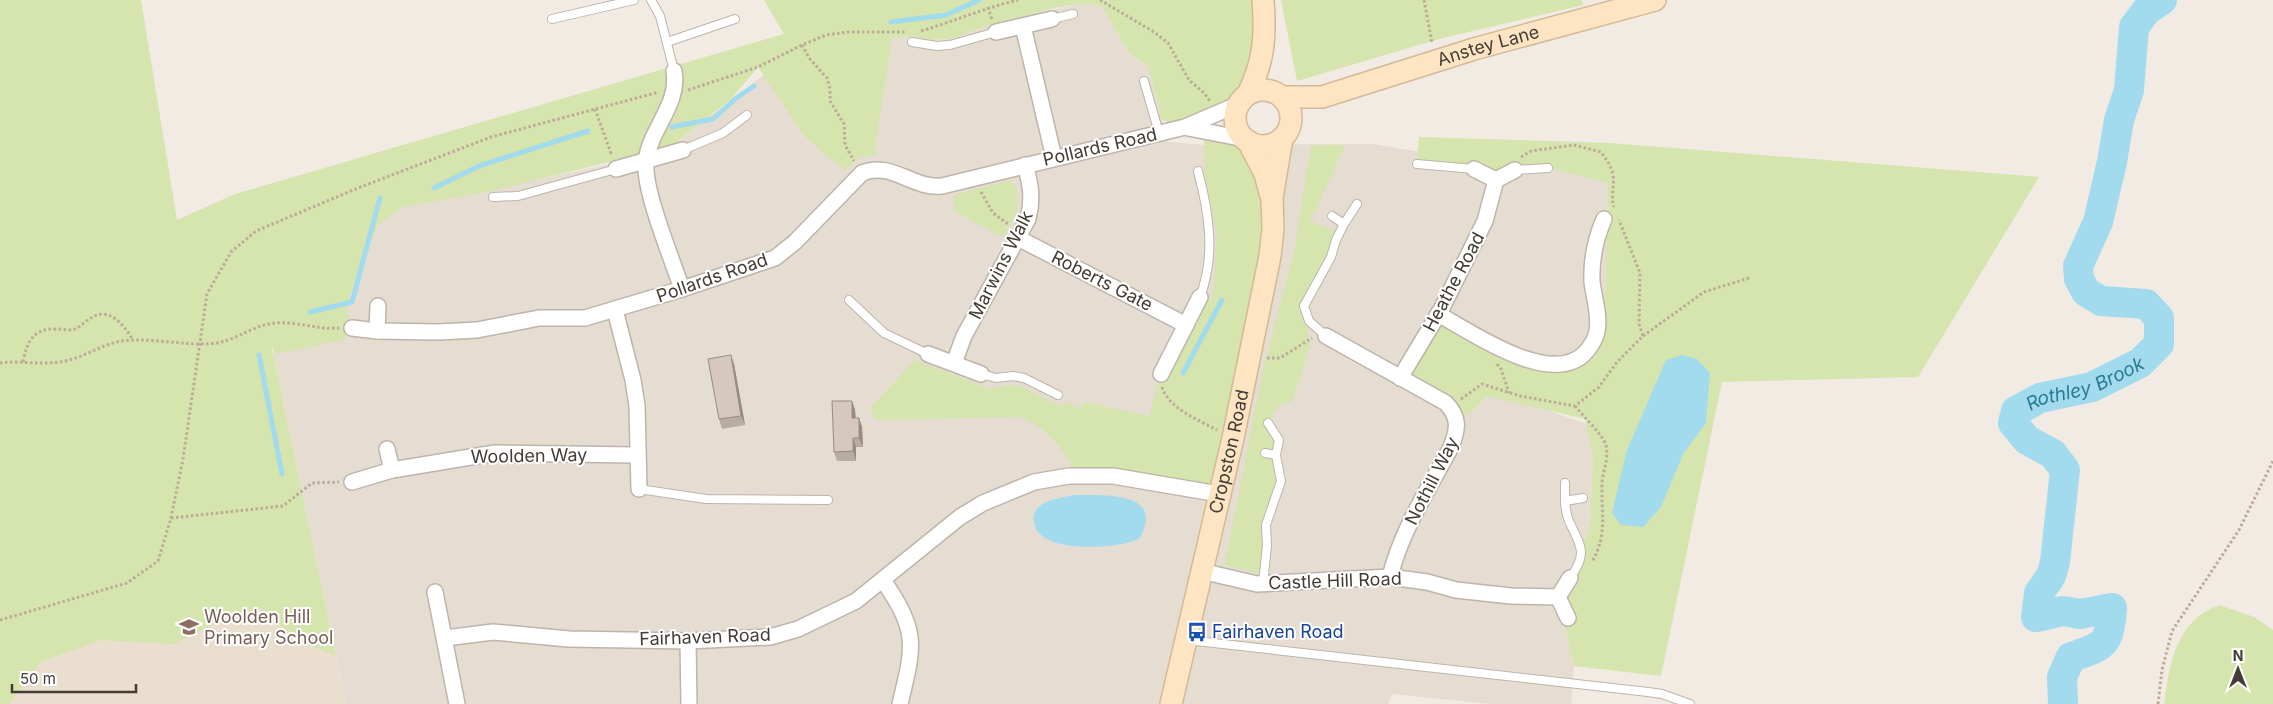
<svg xmlns="http://www.w3.org/2000/svg" width="2273" height="704" font-family="Inter,sans-serif">
<style>
.residential{fill:#e5dcd2}
.education{fill:#eadece}
.green{fill:#d5e5ad}
.water{fill:#a1dbed}
.lines{fill:none;stroke-linecap:round;stroke-linejoin:round}
.stream{stroke:#a1dbed;stroke-width:5}
.river{stroke:#a1dbed;stroke-width:30}
.lane-casing{stroke:#bfb4aa;stroke-width:10}
.street-casing{stroke:#bfb4aa;stroke-width:18}
.secondary-casing{stroke:#d4b997;stroke-width:24}
.path{stroke:#beaa99;stroke-width:3;stroke-dasharray:2.5 2.5;stroke-linecap:butt}
.lane{stroke:#fff;stroke-width:8}
.street{stroke:#fff;stroke-width:15}
.secondary{stroke:#fde5c3;stroke-width:21}
.wall{fill:#b8aca3}
.shaded-wall{fill:#968c84}
.building{fill:#d6c8bd;stroke:#968c84}
.labels{text-anchor:middle;stroke-width:4;stroke-linejoin:round;paint-order:stroke}
.street-label{font-size:18px;fill:#433b34;stroke:#fff}
.education-label{font-size:18px;fill:#785e54;stroke:#fff;text-anchor:start}
.transit-label{font-size:18px;fill:#164399;stroke:#fff;text-anchor:start}
.water-label{font-size:19px;font-style:italic;fill:#2c7a94;stroke:#fff}
</style>
<rect width="100%" height="100%" fill="#f1ebe4"/>
<polygon class="residential" points="1077,4 1094,4 1103,8 1129,53 1148,66 1168,142 1205,145 1373,144 1491,164 1541,146 1608,183 1604,342 1574,371 1552,412 1590,425 1593,455 1590,529 1558,597 1574,666 1571,704 1490,704 1392,694 1388,704 346,704 273,352 309,336 339,327 357,274 378,225 403,207 650,156 680,140 802,45 913,36 930,40 951,39 990,25"/>
<polygon class="education" points="315,559 346,704 0,704 0,639"/>
<g class="green">
<polygon points="0,0 141,0 177,220 235,194 784,34 764,0 1263,0 1248,94 1185,127 1162,120 1148,66 1129,53 1103,8 1094,4 1077,4 1055,8 990,25 951,39 930,40 913,36 892,38 875,145 877,155 859,157 845,171 805,137 758,67 731,99 676,143 650,156 605,163 491,191 403,207 378,225 357,274 346,307 352,328 343,340 275,354 271,343 336,656 298,641 262,608 232,615 174,644 101,640 41,662 9,704 0,704"/>
<polygon points="1281,0 1582,0 1583,5 1439,39 1297,81"/>
<path d="M1204 130 1245 139 1272 198 1219 494 1069 476 1071 463C1058 443 1043 425 1020 417L875 420 870 408 915 360 990 389 1006 385 1020 386 1061 406 1066 402 1079 409 1084 402 1149 416 1161 374 1200 297 1211 300 1214 284 1217 234 1205 173Z"/>
<polygon points="1419,137 1610,143 2039,177 1918,377 1722,382 1661,676 1574,666 1558,597 1590,529 1593,455 1585,419 1487,396 1470,414 1457,419 1403,374 1440,320 1505,351 1573,370 1604,341 1608,183 1548,168 1515,170 1496,180 1474,169 1417,164"/>
<polygon points="1311,145 1345,145 1311,221 1334,231 1331,257 1304,305 1310,347 1292,402 1280,404 1268,423 1279,440 1281,481 1266,525 1264,575 1225,565 1262,374 1295,247"/>
<path d="M1007 181 1014 183C1024 207 1014 216 1003 237L954 211V195Z"/>
<path d="M2219 605 2254 617 2273 630V704H2164C2168 673 2173 637 2199 616 2204 612 2212 608 2219 605Z"/>
</g>
<g class="water">
<polygon points="1682,355 1697,359 1710,373 1706,423 1683,454 1661,507 1643,527 1621,525 1612,513 1627,450 1666,360"/>
<path d="M1074 495C1104 495 1167 491 1139 539 1119 548 1071 550 1051 541 1044 538 1037 533 1035 526 1027 501 1058 499 1074 495Z"/>
</g>
<g class="lines">
<g class="stream">
<polyline points="891,22 946,15 979,0"/>
<polyline points="672,127 713,119 735,99 754,86"/>
<polyline points="434,188 479,166 588,131"/>
<polyline points="310,312 352,302 380,198"/>
<polyline points="259,355 282,474"/>
<polyline points="1183,373 1222,300"/>
</g>
<path class="river" id="s1" d="M2063 704 2062 677 2071 657C2106 646 2109 644 2112 608L2080 614 2063 611 2036 617 2039 593 2051 576 2055 562 2065 470 2053 454 2027 440 2013 423 2016 411 2040 398 2092 387 2140 363 2159 344V318L2146 304 2101 301 2086 292 2079 279 2078 266 2098 222 2112 162 2119 120 2129 90 2134 27 2146 11 2162 0"/>
<defs>
<g id="lane">
<polyline points="651,0 660,16 674,71"/>
<polyline points="552,19 634,0"/>
<polyline points="1052,19 1073,14"/>
<polyline points="667,42 735,19"/>
<polyline points="912,42 937,46 950,45 996,32"/>
<polyline points="1144,81 1159,133"/>
<polyline points="683,150 723,133 747,115"/>
<polyline points="1417,164 1474,169"/>
<polyline points="1515,170 1548,168"/>
<path d="M1198 171C1209 213 1216 255 1200 297"/>
<polyline points="493,197 518,196 616,169"/>
<polyline points="1332,216 1344,224"/>
<polyline points="849,300 884,333 928,354"/>
<polyline points="1326,336 1309,321 1304,306 1331,257 1336,240 1344,224 1357,204"/>
<polyline points="981,374 996,378 1013,376 1024,378 1058,395"/>
<polyline points="1265,453 1276,455"/>
<path d="M1565 483C1565 495 1564 510 1569 521 1580 546 1589 552 1570 578"/>
<polyline points="639,489 706,499 828,500"/>
<polyline points="1565,501 1583,498"/>
<polyline points="1263,584 1267,545 1266,525 1281,481 1276,455 1279,440 1268,423"/>
<polyline points="1187,640 1648,692 1662,694 1690,704"/>
</g>
<g id="street">
<polyline points="1023,26 1054,158"/>
<polyline points="996,32 1052,19"/>
<path d="M674 71C680 104 650 129 646 161 643 190 672 259 682 289"/>
<polyline points="1188,128 1245,139"/>
<polyline points="616,169 683,150"/>
<polyline points="1474,169 1496,180 1515,170"/>
<polyline points="1018,238 1186,325"/>
<polyline points="615,310 633,380 637,406 639,489"/>
<path d="M1438 314C1471 332 1549 387 1584 354 1589 349 1596 339 1597 331 1600 315 1594 298 1592 282 1591 259 1595 240 1604 219"/>
<path d="M352 328 377 331 438 332 477 330 539 318H585L682 289 775 258 795 242 862 173C892 161 912 189 942 186L1185 127 1239 104"/>
<polyline points="377,331 378,306"/>
<path d="M1326 336 1446 403C1460 418 1458 429 1451 447 1429 488 1401 531 1390 577"/>
<polyline points="928,354 981,374"/>
<path d="M954 363 964 336 1028 219C1033 199 1031 185 1025 165"/>
<polyline points="1161,374 1200,297"/>
<polyline points="1400,378 1442,308 1485,221 1496,180"/>
<polyline points="387,449 392,470"/>
<polyline points="352,482 392,470 495,453 637,455"/>
<polyline points="1201,571 1257,584 1390,577 1427,582 1456,590 1511,596 1558,597"/>
<path d="M883 580C919 633 914 645 900 704"/>
<polyline points="435,592 457,704"/>
<polyline points="1568,618 1558,597 1570,578"/>
<polyline points="445,638 493,632 569,639 688,641 770,637 798,629 856,601 960,517 983,503 1034,482 1069,476 1113,476 1219,494"/>
<polyline points="688,641 689,704"/>
</g>
<g id="secondary">
<circle cx="1263" cy="118" r="28"/>
<path d="M1248 94C1264 61 1266 36 1263 0"/>
<path id="s2" d="M1282 97H1322L1474 49 1655 0"/>
<polyline points="1248,141 1265,174 1271,196"/>
<path id="s3" d="M1171 704 1233 438 1270 256 1273 229 1272 198 1282 138"/>
</g>
</defs>
<use href="#lane" class="lane-casing"/>
<use href="#street" class="street-casing"/>
<use href="#secondary" class="secondary-casing"/>
<g class="path">
<polyline points="1100,0 1154,32 1168,43 1189,80 1204,93 1210,101"/>
<polyline points="1424,0 1432,43"/>
<polyline points="988,7 992,20"/>
<path d="M921 31C954 21 985 8 1018 0"/>
<polyline points="802,45 809,58 827,78 830,89 830,101 844,124 845,145 854,161"/>
<polyline points="688,90 758,67 802,45 826,35 848,32 905,32"/>
<polyline points="595,109 612,156"/>
<path d="M1521 157 1531 151 1574 145 1601 152C1606 159 1611 166 1613 174 1615 186 1610 195 1614 207"/>
<polyline points="981,192 993,213 1008,224"/>
<polyline points="1643,336 1704,292 1749,278"/>
<polyline points="1267,358 1280,358 1312,338"/>
<path d="M23 362C27 342 33 328 56 329 61 329 67 330 72 330 78 329 83 323 88 320 108 304 123 324 133 340"/>
<path d="M0 363C21 360 44 366 65 361 85 357 102 344 122 341 154 337 186 347 217 343 238 339 254 325 275 323 297 321 317 330 339 328"/>
<polyline points="1497,364 1501,369 1509,393"/>
<path d="M1162 387C1169 409 1199 420 1217 430"/>
<polyline points="1461,399 1482,384 1520,396 1575,406 1599,387 1617,362 1643,336 1639,324 1640,273 1619,220"/>
<path d="M1575 406C1582 415 1603 435 1606 445 1609 458 1603 471 1602 483 1601 513 1608 534 1592 562"/>
<polyline points="171,518 283,506 312,483 339,482"/>
<polyline points="0,620 127,583 158,561 171,518 183,459 207,294 231,252 256,231 358,188 491,137 659,92"/>
<polyline points="2158,704 2162,670 2172,631 2239,530 2273,461"/>
</g>
<use href="#lane" class="lane"/>
<use href="#street" class="street"/>
<use href="#secondary" class="secondary"/>
</g>
<g class="wall">
<polygon points="734,364 745,425 722,429 719,419"/>
<polygon points="852,401 855,410 856,418 859,418 862,427 863,447 856,447 856,461 837,461 834,452"/>
</g>
<g class="shaded-wall">
<polygon points="731,355 734,364 745,425 741,416"/>
<polygon points="852,401 855,410 856,427 852,418"/>
<polygon points="859,418 862,427 863,447 859,438"/>
<polygon points="853,438 856,447 856,461 853,451"/>
</g>
<g class="building">
<polygon points="731,355 741,416 719,419 708,359"/>
<polygon points="832,401 852,401 852,418 859,418 859,438 853,438 853,451 834,452"/>
</g>
<defs>
<symbol id="school-bare" viewBox="-9 -9 18 18"><path d="M0-5L7-2L0 1L-7-2ZM-4 1L0 2.5L4 1V4Q0 6-4 4Z" fill="#8d6e63" stroke="#fff" stroke-width="2.5" paint-order="stroke"/></symbol>
<symbol id="bus-bare" viewBox="-9 -9 18 18"><path d="M-5-6H5V4H4V6H2V4H-2V6H-4V4H-5ZM-3.5-4V0h7V-4ZM-3.5 1.2v1.5H-2V1.2ZM2 1.2v1.5H3.5V1.2Z" fill="#1a4fb4" stroke="#fff" stroke-width="2.5" paint-order="stroke"/></symbol>
</defs>
<g fill-rule="evenodd">
<use href="#school-bare" x="175" y="613" width="28" height="28"/>
<use href="#bus-bare" x="1183" y="618" width="28" height="28"/>
</g>
<g class="labels">
<g class="street-label">
<text dy="6" stroke="none"><textPath href="#s2" startOffset="214">Anstey Lane</textPath></text>
<text transform="translate(1100 147) rotate(-13)" y="6">Pollards Road</text>
<text transform="translate(1001 265) rotate(-63)" y="6">Marwins Walk</text>
<text transform="translate(712 278) rotate(-19)" y="6">Pollards Road</text>
<text transform="translate(1102 281) rotate(27)" y="6">Roberts Gate</text>
<text transform="translate(1454 282) rotate(-62)" y="6">Heathe Road</text>
<text dy="6" stroke="none"><textPath href="#s3" startOffset="259">Cropston Road</textPath></text>
<text transform="translate(529 456) rotate(-1)" y="6">Woolden Way</text>
<text transform="translate(1432 481) rotate(-63)" y="6">Nothill Way</text>
<text transform="translate(1335 581) rotate(-2)" y="6">Castle Hill Road</text>
<text transform="translate(705 637) rotate(-2)" y="6">Fairhaven Road</text>
</g>
<g class="education-label">
<text x="204" y="623">Woolden Hill<tspan x="204" dy="21">Primary School</tspan></text>
</g>
<g class="transit-label">
<text x="1212" y="638">Fairhaven Road</text>
</g>
<g class="water-label">
<text dy="7" stroke="none"><textPath href="#s1" startOffset="509">Rothley Brook</textPath></text>
</g>
</g>
<g transform="translate(2238 669)" stroke="#ffffff" stroke-width="4" paint-order="stroke">
<path d="M0-4L9 19L0 12L-9 19Z" fill="#433b34"/>
<text y="-8" font-size="14" font-weight="bold" text-anchor="middle" fill="#433b34">N</text>
</g>
<path d="M12 684v8h124v-8" fill="none" stroke="#433b34" stroke-width="2.5"/>
<text x="20" y="684" font-size="15" fill="#433b34" stroke="#ffffff" stroke-width="4" paint-order="stroke">50 m</text>
</svg>
